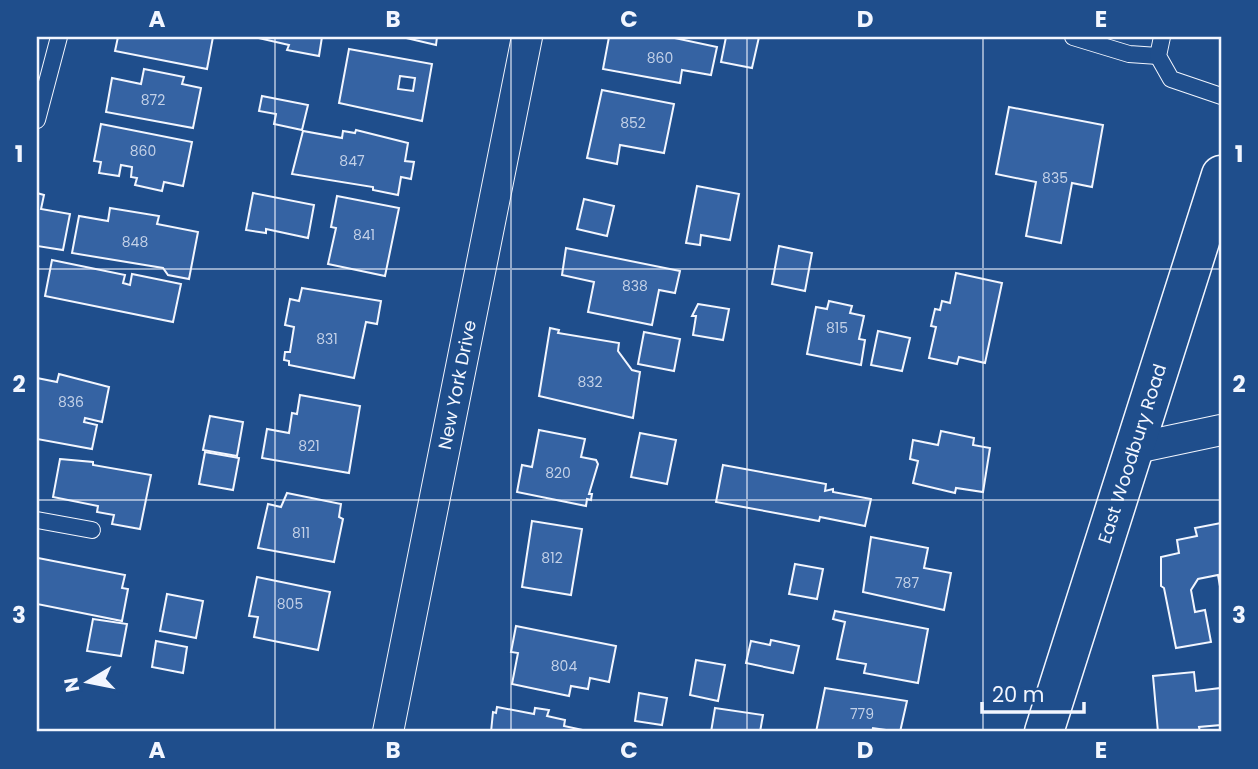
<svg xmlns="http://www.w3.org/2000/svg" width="1258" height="769" font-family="Poppins,sans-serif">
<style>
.building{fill:#3563a3;stroke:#f2f6ff;stroke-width:2;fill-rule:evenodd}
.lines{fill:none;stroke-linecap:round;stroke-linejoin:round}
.lane-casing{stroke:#f2f6ff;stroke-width:18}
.street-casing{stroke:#f2f6ff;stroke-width:32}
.secondary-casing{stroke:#f2f6ff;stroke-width:41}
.lane{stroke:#1f4e8c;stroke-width:16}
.street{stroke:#1f4e8c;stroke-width:30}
.secondary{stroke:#1f4e8c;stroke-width:38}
.grid{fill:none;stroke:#f2f6ff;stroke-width:2;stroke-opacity:0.55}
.labels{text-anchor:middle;stroke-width:5;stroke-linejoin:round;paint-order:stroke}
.number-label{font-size:14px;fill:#c3d1e8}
.street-label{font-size:18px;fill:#f2f6ff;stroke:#1f4e8c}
.neatline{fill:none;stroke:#f2f6ff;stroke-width:2.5}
.grid-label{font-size:23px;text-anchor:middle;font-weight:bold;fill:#f2f6ff}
</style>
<rect width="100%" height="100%" fill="#1f4e8c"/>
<g class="building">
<polygon points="118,37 213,37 207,69 115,51"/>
<polygon points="254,37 322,37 319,56 287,50 289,45"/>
<polygon points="402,37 437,37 436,45"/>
<polygon points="609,37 670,37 717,47 711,75 682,70 680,83 603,69"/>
<polygon points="726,37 759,37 752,68 721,62"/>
<path d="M349 49 432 64 422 121 339 103ZM400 76 415 78 413 91 398 89Z"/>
<polygon points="144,69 184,77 182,84 201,88 193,128 106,112 112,78 141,84"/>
<polygon points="602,90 674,104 664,153 620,145 617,164 587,158"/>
<polygon points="262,96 308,105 302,130 274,124 276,114 259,111"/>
<polygon points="1009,107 1103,125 1092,187 1072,183 1061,243 1026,236 1036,182 996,174"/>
<polygon points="101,124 192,142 183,186 164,182 162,191 135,185 137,178 131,177 132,167 121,165 119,176 99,173 101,162 94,161"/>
<polygon points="356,130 408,143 405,161 414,162 411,179 401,177 398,195 373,190 373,187 292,174 303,131 342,138 343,131 355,133"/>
<polygon points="697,186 739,194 730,240 701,235 700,245 686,243"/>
<polygon points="37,193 44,195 41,209 70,214 63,250 37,246"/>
<polygon points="253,193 314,205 308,238 266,229 266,233 246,230"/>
<polygon points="337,196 399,208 385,276 328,264 336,228 331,227"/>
<polygon points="584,199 614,206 607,236 577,229"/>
<polygon points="110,208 159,216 157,224 198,232 189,279 168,275 163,268 72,253 79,216 108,221"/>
<polygon points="779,246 812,253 805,291 772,284"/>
<polygon points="566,248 680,271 675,293 659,290 652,325 588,312 594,282 562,275"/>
<polygon points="52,260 125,275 123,283 130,285 132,274 181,284 173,322 45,296"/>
<polygon points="956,273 1002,283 985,363 959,357 957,364 929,358 936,327 931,326 935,309 940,310 942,301 950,303"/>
<polygon points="302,288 381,301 377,324 366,322 354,378 289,365 289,361 284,360 285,352 290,352 294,327 285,325 290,299 299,301"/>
<polygon points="829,301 852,306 850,313 864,316 859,339 865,340 861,365 807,354 816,307 827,309"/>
<polygon points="698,304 729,309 723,340 693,335 696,316 692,316"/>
<polygon points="550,328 559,330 558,333 619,343 618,351 632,370 640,372 633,418 539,396"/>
<polygon points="878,331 910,338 902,371 871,365"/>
<polygon points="644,332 680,339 674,371 638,364"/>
<polygon points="59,374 109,387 102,422 85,418 84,422 97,425 92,449 37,439 37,378 57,382"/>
<polygon points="300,395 360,406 349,473 262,458 267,429 289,433 292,413 297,414"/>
<polygon points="210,416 243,422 237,456 203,450"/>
<polygon points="539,430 585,439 581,457 596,460 598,464 589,494 592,494 591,500 587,499 586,506 517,492 522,465 532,467"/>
<polygon points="941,431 974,438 973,445 990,448 983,492 956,488 955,493 913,483 918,461 910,459 913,440 938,445"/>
<polygon points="640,433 676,440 667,484 631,477"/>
<polygon points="205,452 239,458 233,490 199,484"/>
<polygon points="60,459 93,462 93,465 151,475 140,529 112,524 114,515 97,512 98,506 53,497"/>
<polygon points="723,465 826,484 825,491 833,489 833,492 871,499 865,526 820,517 819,521 716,502"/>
<polygon points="287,493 341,504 339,517 343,519 334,562 258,548 268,504 281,507"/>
<polygon points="532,521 582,529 571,595 522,587"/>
<polygon points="1221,523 1221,592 1218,575 1198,579 1191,590 1195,612 1205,610 1211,642 1176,648 1164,588 1161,586 1161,557 1179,553 1177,540 1197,536 1195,528"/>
<polygon points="871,537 928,548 924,568 951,573 944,610 863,592"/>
<polygon points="38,558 125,575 122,588 128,589 122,621 37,604"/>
<polygon points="795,564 823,569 817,599 789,594"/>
<polygon points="257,577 330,592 318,650 254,637 258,617 249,616"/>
<polygon points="167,594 203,601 196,638 160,631"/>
<polygon points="835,611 928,629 918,683 864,673 866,664 837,659 845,622 833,619"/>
<polygon points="93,619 127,624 121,656 87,651"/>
<polygon points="516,626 616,646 609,682 590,678 588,689 571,686 569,696 512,684 518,653 511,652"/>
<polygon points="771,640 799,646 793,673 746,663 751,641 770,645"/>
<polygon points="156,641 187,647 183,673 152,667"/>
<polygon points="696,660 725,665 718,701 690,695"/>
<polygon points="1194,672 1196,691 1221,688 1221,725 1199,727 1200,732 1158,732 1153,676"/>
<polygon points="825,688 907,701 900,732 873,728 872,732 816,732"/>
<polygon points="639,693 667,698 662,725 635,721"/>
<polygon points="497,707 534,714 535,708 549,710 547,716 565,720 564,726 592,732 491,732 493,712 496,713"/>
<polygon points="715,708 763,715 760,732 711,732"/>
</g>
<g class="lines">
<defs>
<g id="lane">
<polyline points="1073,37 1129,54 1158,56"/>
<polyline points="1162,37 1158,56 1171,79 1221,96"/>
<polyline points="37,120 59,37"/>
<polyline points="37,520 92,530"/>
</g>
<g id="street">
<polyline points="1136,448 1221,430"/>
<path id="s1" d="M388 732 527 37"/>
</g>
<g id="secondary">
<path id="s2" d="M1044 732 1221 175"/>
</g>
</defs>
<use href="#lane" class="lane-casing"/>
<use href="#street" class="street-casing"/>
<use href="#secondary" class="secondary-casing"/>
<use href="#lane" class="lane"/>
<use href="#street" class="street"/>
<use href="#secondary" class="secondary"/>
</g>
<path class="grid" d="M275 37V732M511 37V732M747 37V732M983 37V732M37 269H1221M37 500H1221"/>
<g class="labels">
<g class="number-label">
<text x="660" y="63">860</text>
<text x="153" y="105">872</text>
<text x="633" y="128">852</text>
<text x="143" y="156">860</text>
<text x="352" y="166">847</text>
<text x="1055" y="183">835</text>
<text x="364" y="240">841</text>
<text x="135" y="247">848</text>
<text x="635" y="291">838</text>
<text x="837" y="333">815</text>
<text x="327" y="344">831</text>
<text x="590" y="387">832</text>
<text x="71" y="407">836</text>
<text x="309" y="451">821</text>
<text x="558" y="478">820</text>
<text x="301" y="538">811</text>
<text x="552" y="563">812</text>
<text x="907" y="588">787</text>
<text x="290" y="609">805</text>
<text x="564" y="671">804</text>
<text x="862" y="719">779</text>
</g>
<g class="street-label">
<text dy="6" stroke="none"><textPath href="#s1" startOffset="354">New York Drive</textPath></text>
<text dy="6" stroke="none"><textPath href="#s2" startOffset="292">East Woodbury Road</textPath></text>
</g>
</g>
<rect width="1258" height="769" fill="none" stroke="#1f4e8c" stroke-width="77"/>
<g transform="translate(88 682) rotate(260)" stroke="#1f4e8c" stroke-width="5" paint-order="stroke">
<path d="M0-5L12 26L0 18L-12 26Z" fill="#f2f6ff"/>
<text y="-10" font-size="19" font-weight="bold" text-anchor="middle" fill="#f2f6ff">N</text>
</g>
<path d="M982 702v10h102v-10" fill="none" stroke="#f2f6ff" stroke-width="3.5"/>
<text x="992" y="702" font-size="21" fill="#f2f6ff" stroke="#1f4e8c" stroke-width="5" paint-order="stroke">20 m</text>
<rect x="38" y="38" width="1182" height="692" class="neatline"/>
<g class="grid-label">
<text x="157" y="27">A</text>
<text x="393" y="27">B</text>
<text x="629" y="27">C</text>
<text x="865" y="27">D</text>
<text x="1101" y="27">E</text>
<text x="19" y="162">1</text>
<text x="1239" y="162">1</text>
<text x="19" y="392">2</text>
<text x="1239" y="392">2</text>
<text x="19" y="623">3</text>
<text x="1239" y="623">3</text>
<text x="157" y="758">A</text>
<text x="393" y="758">B</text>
<text x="629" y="758">C</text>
<text x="865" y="758">D</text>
<text x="1101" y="758">E</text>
</g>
</svg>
